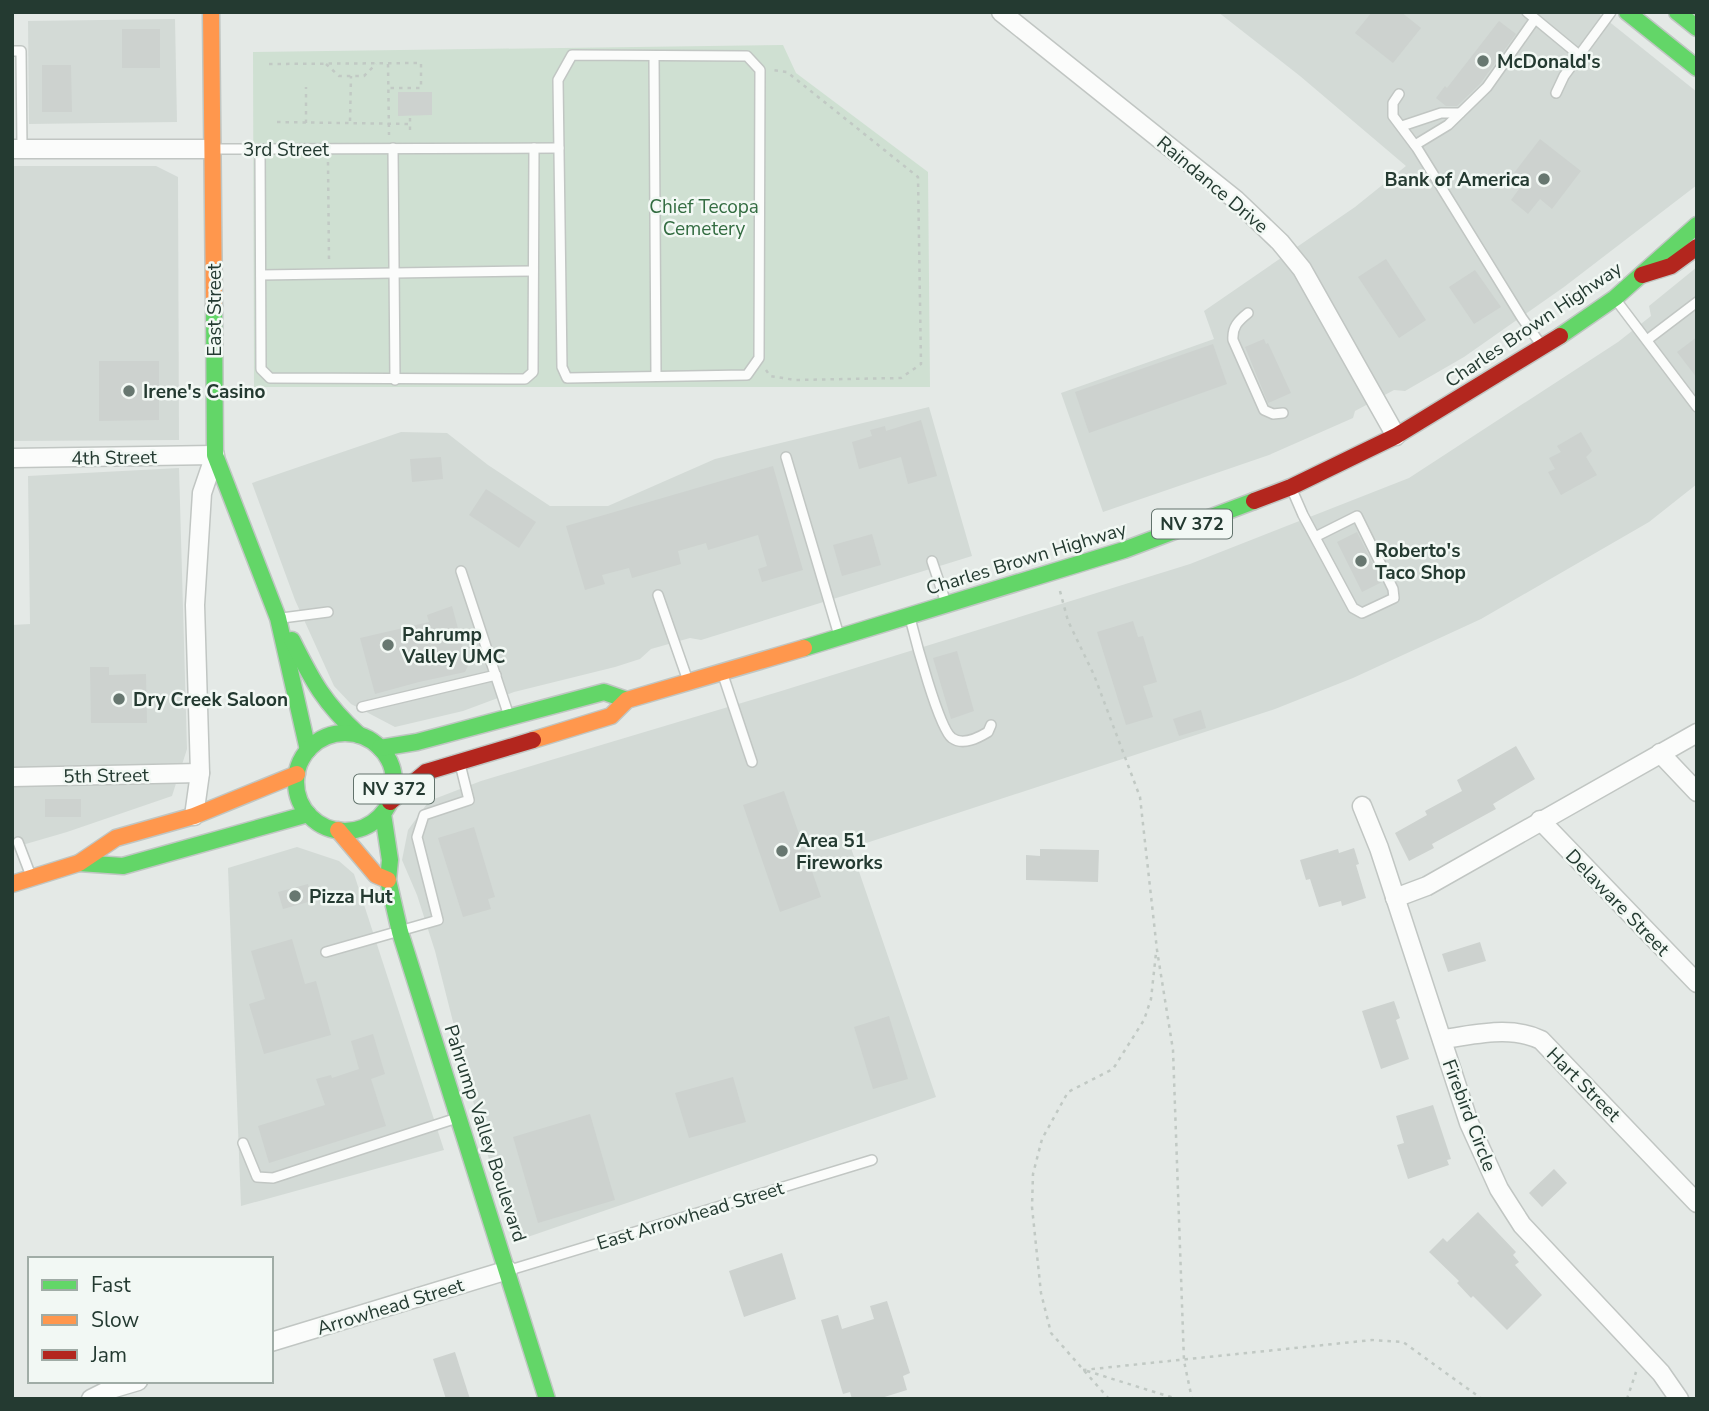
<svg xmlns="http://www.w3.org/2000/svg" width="1709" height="1411" font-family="'Nunito Sans',sans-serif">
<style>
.built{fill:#d3dad6}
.green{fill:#cfe0d2}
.building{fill:#cdd2cf}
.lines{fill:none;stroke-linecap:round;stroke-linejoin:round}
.lane-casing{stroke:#c1c6c3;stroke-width:12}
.street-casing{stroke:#c1c6c3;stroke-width:21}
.fast-casing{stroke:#c0c6c3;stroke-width:19}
.slow-casing{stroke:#c0c6c3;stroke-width:19}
.jam-casing{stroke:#c0c6c3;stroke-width:19}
.path{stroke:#c1c9c4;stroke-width:2.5;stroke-dasharray:3.5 5;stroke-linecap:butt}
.lane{stroke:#fbfcfb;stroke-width:9}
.street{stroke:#fbfcfb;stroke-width:18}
.fast{stroke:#63d668;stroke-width:16}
.slow{stroke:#ff974d;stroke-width:16}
.jam{stroke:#b3261e;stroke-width:16}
.poi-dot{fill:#677770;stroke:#f2f8f4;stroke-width:2.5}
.labels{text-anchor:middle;stroke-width:5;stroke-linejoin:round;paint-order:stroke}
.shield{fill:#f2f8f4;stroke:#62736c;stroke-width:2}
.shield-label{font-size:18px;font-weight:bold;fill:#243a31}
.poi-label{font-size:19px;font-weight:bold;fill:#243a31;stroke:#f2f8f4;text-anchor:start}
.street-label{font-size:19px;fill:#243a31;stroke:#f2f8f4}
.park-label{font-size:19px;fill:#336c41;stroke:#f2f8f4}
</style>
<rect width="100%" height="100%" fill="#e4e9e6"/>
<g class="built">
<polygon points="1218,12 1597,12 1697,92 1697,185 1564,287 1464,357 1405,391 1394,390 1355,411 1353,418 1269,455 1103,512 1061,393 1214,339 1204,311 1355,207 1406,166 1300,76"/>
<polygon points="175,19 177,122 29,124 28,21"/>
<polygon points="12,166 156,166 178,177 179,440 12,441"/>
<polygon points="1697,267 1697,484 1649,522 1481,619 1353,678 1275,709 851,848 936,1097 513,1242 480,1128 435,951 417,895 402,860 408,830 429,801 481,781 778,692 1190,564 1409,478 1618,342 1651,316 1649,306"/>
<polygon points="929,407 972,556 701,640 690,638 651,649 640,659 615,667 514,692 463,711 395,727 351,704 334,686 295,600 252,483 401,432 447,433 488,465 550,506 608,506 715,459"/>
<polygon points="179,468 187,749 172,796 67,832 12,848 12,625 30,624 28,476"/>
<polygon points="297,847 339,861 354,874 444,1150 241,1206 228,868"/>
</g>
<polygon class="green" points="783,45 796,73 928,172 930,387 254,387 253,52"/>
<g class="building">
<polygon points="1372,12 1401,12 1421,28 1393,63 1355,33"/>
<polygon points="1499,21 1516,34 1480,84 1457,106 1446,106 1436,98 1445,86 1447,88"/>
<rect x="122" y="29" width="38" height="39"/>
<polygon points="42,65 71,65 72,112 42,112"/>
<polygon points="398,92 432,92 432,115 398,116"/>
<polygon points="1540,139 1581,171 1552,209 1540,199 1528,214 1511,200 1522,185 1511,177"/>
<polygon points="1386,259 1426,320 1399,338 1358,277"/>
<polygon points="1475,270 1501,307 1474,324 1449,287"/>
<polygon points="1697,337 1697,378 1677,352"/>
<polygon points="1264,339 1266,344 1268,343 1291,393 1268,403 1245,347"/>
<polygon points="1213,344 1227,384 1089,433 1075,392"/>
<polygon points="99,361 159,361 159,420 99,421"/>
<polygon points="921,420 937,476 908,484 901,457 859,469 852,442 872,436 870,430 885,426 886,431"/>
<polygon points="1581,432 1592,451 1586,457 1597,475 1561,495 1548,472 1555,469 1549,458 1561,452 1557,446"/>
<polygon points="441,457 443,479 412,482 410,459"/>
<polygon points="773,466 803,570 762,582 758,569 767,566 758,535 708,550 706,543 678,551 681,564 632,578 629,568 602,575 605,584 585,590 566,526"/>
<polygon points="486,489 536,522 519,548 469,515"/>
<polygon points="1357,532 1382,582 1362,592 1337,542"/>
<polygon points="872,534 881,565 842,576 833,545"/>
<polygon points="452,606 468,666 465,672 419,682 375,694 360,638 429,622 427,615"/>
<polygon points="1133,621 1138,637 1143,636 1157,682 1143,686 1153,717 1126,725 1097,632"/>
<polygon points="957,651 974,711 951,719 933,658"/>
<polygon points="90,667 109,667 109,675 146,674 147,723 91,723"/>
<polygon points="1201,710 1206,728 1179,736 1173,719"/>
<polygon points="1516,746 1535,779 1493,804 1496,809 1432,844 1434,848 1409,861 1395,833 1427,815 1425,811 1462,791 1457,780"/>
<polygon points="784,791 821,897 780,912 743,805"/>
<rect x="45" y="799" width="36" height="18"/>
<polygon points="474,827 495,897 488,899 491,909 463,917 438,838"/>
<polygon points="1354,848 1359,864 1356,865 1366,898 1342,906 1341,901 1319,907 1310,879 1306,880 1300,860 1338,849 1339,853"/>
<polygon points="1040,849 1099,850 1098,882 1026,880 1026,855 1040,856"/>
<polygon points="308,884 312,901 283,909 278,892"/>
<polygon points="292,939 305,984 316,981 331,1035 264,1054 249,1004 265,999 251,951"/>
<polygon points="1480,942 1486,961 1448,972 1442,954"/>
<polygon points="1394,1001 1400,1018 1396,1020 1409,1059 1381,1069 1362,1011"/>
<polygon points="889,1016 908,1079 873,1089 854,1027"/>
<polygon points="373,1034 385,1074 371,1079 386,1126 269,1163 258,1126 325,1105 316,1079 331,1075 332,1078 359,1069 351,1041"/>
<polygon points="733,1077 746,1122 689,1138 675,1093"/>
<polygon points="1433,1105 1451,1159 1447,1160 1449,1165 1408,1179 1397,1145 1404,1143 1396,1116"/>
<polygon points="590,1114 615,1200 538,1223 513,1137"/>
<polygon points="1554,1169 1567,1183 1542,1207 1529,1193"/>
<polygon points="1478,1212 1516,1252 1513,1255 1519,1262 1515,1265 1542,1295 1507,1330 1473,1296 1471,1298 1457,1283 1459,1281 1429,1252 1443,1238 1447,1242"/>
<polygon points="782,1253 796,1299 744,1317 729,1271"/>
<polygon points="887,1301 910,1373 903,1376 907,1390 878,1399 852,1399 850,1392 843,1394 821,1320 838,1315 842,1329 874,1319 870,1306"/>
<polygon points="455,1352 470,1399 446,1399 433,1359"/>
</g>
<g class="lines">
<defs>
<g id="lane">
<polyline points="1527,12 1579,55"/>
<polyline points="12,51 21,51 22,149"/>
<polygon points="572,55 747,56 760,70 759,358 747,375 567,378 562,367 558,80"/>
<polyline points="654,56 656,376"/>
<polyline points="1556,93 1564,76 1611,12"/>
<polyline points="1399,94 1393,103 1393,116 1417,148 1522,318 1542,346"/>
<polyline points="1402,126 1441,113 1460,113"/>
<polyline points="1415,145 1448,125 1487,87 1535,19"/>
<polyline points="393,148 395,380"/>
<polyline points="214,149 559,148"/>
<polyline points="260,149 261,369 270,378 525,379 533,372 534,148"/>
<polyline points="261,275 533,271"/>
<polyline points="1616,300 1697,407"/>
<path d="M1248 313C1238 321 1232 327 1233 340L1264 410 1273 414 1283 413"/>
<polyline points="1647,340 1697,302"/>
<polyline points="786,457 838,632"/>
<polyline points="1293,492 1303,515 1353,608 1362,613 1394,598 1393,589 1357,516 1315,537"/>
<polyline points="932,561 945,600"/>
<polyline points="461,571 508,713"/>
<polyline points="658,595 687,678"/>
<polyline points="282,618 328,612"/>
<path d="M910 618C915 638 939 729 952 738 963 746 978 738 988 732L991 725"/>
<polyline points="723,675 752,762"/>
<polyline points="362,707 496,675"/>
<polyline points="18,842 31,876"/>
<polyline points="326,952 438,920 417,837 424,815 469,800 460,764"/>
<polyline points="243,1143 257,1177 273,1178 457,1118"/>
<polyline points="510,1270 872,1160"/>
</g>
<g id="street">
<polyline points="1001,12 1236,200 1280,242 1302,269 1396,436"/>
<polyline points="12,149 212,149"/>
<polyline points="12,458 215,455 202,493 195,605 200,773 194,816"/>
<polyline points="1660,753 1697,792"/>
<polyline points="12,777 200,773"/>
<polyline points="1362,806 1379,848 1469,1123 1499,1189 1522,1225 1661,1373 1679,1399"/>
<polyline points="1540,820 1697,983"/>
<polyline points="1395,898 1427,886 1697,733"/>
<path d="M1442 1039C1475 1035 1510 1025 1541 1040L1697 1203"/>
<polyline points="271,1342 508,1270"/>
<polyline points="91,1399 111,1389 138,1381"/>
</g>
<g id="fast">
<polyline points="1627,12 1697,68"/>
<polyline points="1677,12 1697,28"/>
<polyline points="214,306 215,455 278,618 308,750"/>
<polyline points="1560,336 1615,298 1697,225"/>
<path d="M292 640C313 682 324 703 359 735"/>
<polyline points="804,648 1124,550 1254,501"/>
<circle cx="345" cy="782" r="49"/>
<polyline points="380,748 417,742 604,692 627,700"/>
<polyline points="383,814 390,860 388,880 400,932 547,1399"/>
<polyline points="79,863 123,866 308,814"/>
</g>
<g id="slow">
<polyline points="211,12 214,306"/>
<polyline points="533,740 611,716 627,700 804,648"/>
<polyline points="338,830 376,875 388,880"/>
<polyline points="12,884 79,863 116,838 194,816 297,774"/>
</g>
<g id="jam">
<polyline points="1642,275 1671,266 1697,247"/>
<polyline points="1254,501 1291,487 1396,436 1560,336"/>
<polyline points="390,802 426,772 533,740"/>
</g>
</defs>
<use href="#lane" class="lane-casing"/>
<use href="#street" class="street-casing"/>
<use href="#fast" class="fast-casing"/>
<use href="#slow" class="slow-casing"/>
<use href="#jam" class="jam-casing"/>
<g class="path">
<polyline points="269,64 421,63 421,88 389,88"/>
<polyline points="326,64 339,76 364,76 376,64"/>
<polyline points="388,64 389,135"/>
<polyline points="410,118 410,135"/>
<polyline points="350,121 351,76"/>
<polyline points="277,122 410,124"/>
<polyline points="306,123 306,87"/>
<polyline points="328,162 329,261"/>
<polyline points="766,370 770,376 795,380 901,378 921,364 918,177 787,72 772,70"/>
<polyline points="1060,591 1068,621 1094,675 1140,797 1157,950 1173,1050 1184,1361 1192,1399"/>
<polyline points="1083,1370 1372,1340 1403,1342 1482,1399"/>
<polyline points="1087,1371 1177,1399"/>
<polyline points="1109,1399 1051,1333 1041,1293 1032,1207 1033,1174 1042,1139 1068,1092 1113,1069 1144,1020 1151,999 1156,953"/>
<polyline points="1627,1399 1636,1372"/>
</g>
<use href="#lane" class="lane"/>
<use href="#street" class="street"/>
<use href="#fast" class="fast"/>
<use href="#slow" class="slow"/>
<use href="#jam" class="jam"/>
</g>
<g class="poi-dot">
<circle cx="1483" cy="61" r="7"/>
<circle cx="1544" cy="179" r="7"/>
<circle cx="129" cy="391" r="7"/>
<circle cx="1361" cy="561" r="7"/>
<circle cx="388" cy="645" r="7"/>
<circle cx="119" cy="699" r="7"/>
<circle cx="782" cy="851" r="7"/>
<circle cx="295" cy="896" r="7"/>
</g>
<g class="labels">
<g class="shield">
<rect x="1152" y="509.5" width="80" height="29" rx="5"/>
<rect x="354" y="774.5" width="80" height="29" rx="5"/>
</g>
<g class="shield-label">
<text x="1192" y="530">NV 372</text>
<text x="394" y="795">NV 372</text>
</g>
<g class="poi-label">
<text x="1497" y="68">McDonald's</text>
<text x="1530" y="186" text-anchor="end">Bank of America</text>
<text x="143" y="398">Irene's Casino</text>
<text x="1375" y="557">Roberto's<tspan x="1375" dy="22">Taco Shop</tspan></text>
<text x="402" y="641">Pahrump<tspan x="402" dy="22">Valley UMC</tspan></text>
<text x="133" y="706">Dry Creek Saloon</text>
<text x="796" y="847">Area 51<tspan x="796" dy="22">Fireworks</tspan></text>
<text x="309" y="903">Pizza Hut</text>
</g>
<g class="street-label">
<text x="286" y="156">3rd Street</text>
<text transform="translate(1213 184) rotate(40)" y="7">Raindance Drive</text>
<text transform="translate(214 310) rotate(-90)" y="7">East Street</text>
<text transform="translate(1533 324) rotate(-34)" y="7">Charles Brown Highway</text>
<text transform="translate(114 457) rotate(-1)" y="7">4th Street</text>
<text transform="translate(1026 558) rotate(-17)" y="7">Charles Brown Highway</text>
<text transform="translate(106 775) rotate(-1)" y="7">5th Street</text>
<text transform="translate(1618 902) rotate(46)" y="7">Delaware Street</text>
<text transform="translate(1584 1084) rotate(45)" y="7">Hart Street</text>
<text transform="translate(1470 1115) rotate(69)" y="7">Firebird Circle</text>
<text transform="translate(486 1133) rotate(72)" y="7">Pahrump Valley Boulevard</text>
<text transform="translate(690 1215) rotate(-17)" y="7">East Arrowhead Street</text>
<text transform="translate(390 1306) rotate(-17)" y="7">Arrowhead Street</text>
</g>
<g class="park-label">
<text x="704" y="213">Chief Tecopa<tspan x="704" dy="22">Cemetery</tspan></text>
</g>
</g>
<rect width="1709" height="1411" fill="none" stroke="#243a31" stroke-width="28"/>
<rect x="28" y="1257" width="245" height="126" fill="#f2f8f4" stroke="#a0aca6" stroke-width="2"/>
<rect x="42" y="1280" width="35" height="10" fill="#63d668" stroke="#a0aca6" stroke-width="2"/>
<text x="91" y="1292" font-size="21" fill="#243a31">Fast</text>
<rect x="42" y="1315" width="35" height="10" fill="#ff974d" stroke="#a0aca6" stroke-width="2"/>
<text x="91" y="1327" font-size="21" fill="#243a31">Slow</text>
<rect x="42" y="1350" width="35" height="10" fill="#b3261e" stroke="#a0aca6" stroke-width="2"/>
<text x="91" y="1362" font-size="21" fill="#243a31">Jam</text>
</svg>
